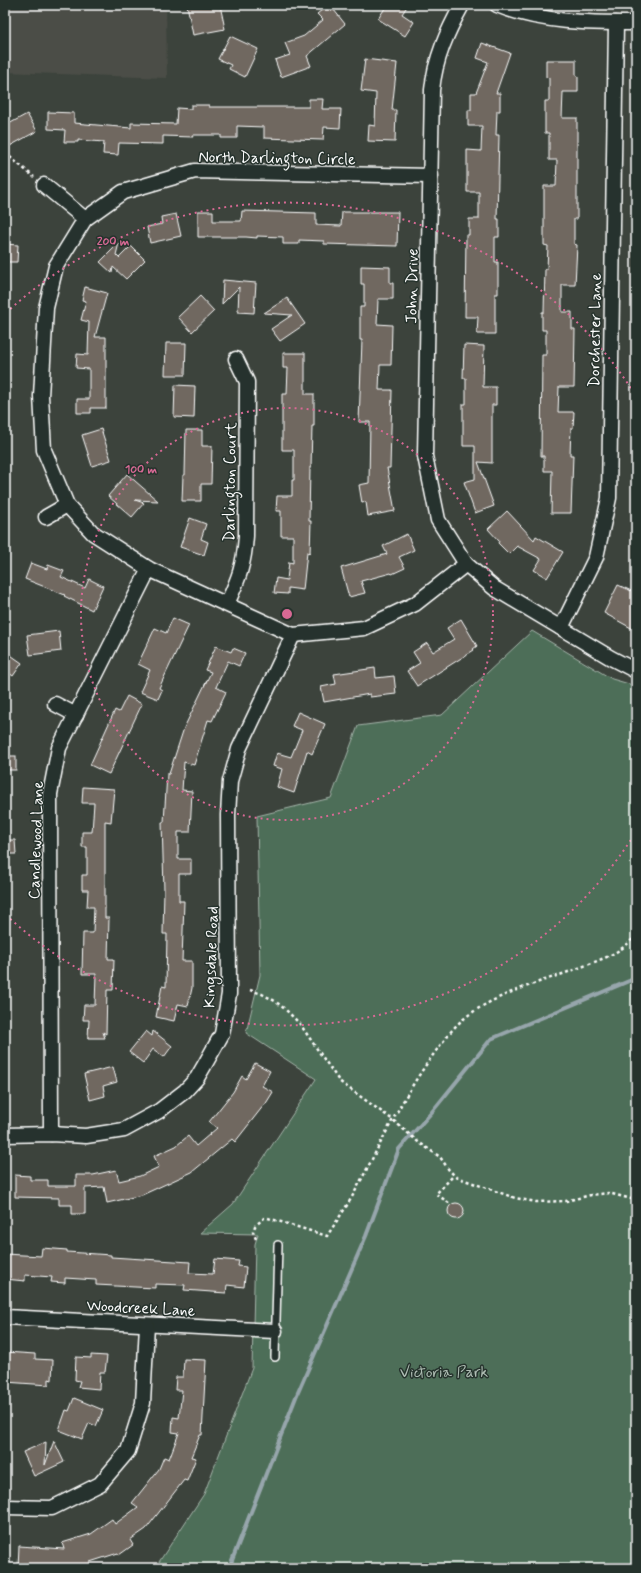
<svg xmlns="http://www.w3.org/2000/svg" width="641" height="1573" font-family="Mynerve,sans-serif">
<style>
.built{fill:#4b4e47}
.green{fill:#4e6e58;stroke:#a6b6ac}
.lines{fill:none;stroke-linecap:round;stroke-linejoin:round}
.stream{stroke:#97a6ac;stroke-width:4}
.building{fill:#6f6760;stroke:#fff}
.service-casing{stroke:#fff;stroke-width:10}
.minor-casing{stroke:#fff;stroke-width:17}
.path{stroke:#fff;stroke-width:2.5;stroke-dasharray:3 3;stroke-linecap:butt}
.service{stroke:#26332d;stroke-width:7}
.minor{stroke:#26332d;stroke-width:14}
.ring{fill:none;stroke:#d76994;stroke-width:2;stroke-dasharray:2 4}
.labels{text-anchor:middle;stroke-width:3;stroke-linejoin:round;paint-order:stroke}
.street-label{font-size:16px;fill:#fff;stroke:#26332d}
.park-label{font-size:16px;fill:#afbeb4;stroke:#26332d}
.centre{fill:#d76994;stroke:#26332d;stroke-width:2}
.ring-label{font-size:12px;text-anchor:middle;font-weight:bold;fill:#d76994;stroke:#26332d;stroke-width:3;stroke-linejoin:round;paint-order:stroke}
</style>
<rect width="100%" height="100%" fill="#3c433c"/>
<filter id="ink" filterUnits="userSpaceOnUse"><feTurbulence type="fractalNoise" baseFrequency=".025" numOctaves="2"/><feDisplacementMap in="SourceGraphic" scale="8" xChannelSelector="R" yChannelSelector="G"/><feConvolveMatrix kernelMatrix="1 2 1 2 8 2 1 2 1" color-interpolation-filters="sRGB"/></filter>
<g filter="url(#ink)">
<polygon class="built" points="5,5 166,5 167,78 5,72"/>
<polygon class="green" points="532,631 612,679 636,686 636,1568 155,1568 204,1494 252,1368 255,1244 258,1234 200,1233 233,1204 316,1079 246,1033 260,975 257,816 331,798 358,726 442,715"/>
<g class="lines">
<polyline class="stream" points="229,1568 296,1397 366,1236 399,1149 431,1113 491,1039 636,978"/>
</g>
<g class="building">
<polygon points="187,5 220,5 225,29 193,35"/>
<polygon points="328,5 330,5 345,24 307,56 311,66 281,77 275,60 290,55 285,43 304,36 323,20 317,14"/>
<polygon points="387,5 408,5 402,14 414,22 405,36 378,19"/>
<polygon points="230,36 258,49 245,77 229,69 231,65 218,59"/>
<polygon points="482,43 510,53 496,93 500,93 500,111 497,111 496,135 499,135 497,219 499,219 499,237 495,237 495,262 498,262 498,294 495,294 495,334 477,334 478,317 465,317 466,235 469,235 469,219 479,219 479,192 467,192 467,150 481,151 482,126 468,126 468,110 471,110 471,93 476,93 488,62 477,58"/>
<polygon points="365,59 397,63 392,110 396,110 395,142 368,141 369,125 375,126 376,93 361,91"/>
<polygon points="546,60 576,60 576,76 578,77 578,92 563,92 562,118 577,118 577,219 574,219 574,244 577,245 575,285 562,285 562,312 572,312 572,329 575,329 574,387 559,387 558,412 574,412 573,428 571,428 570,455 573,455 571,513 551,513 552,471 544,471 544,456 541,456 542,355 546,355 546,330 542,330 542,312 544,312 545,269 547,269 548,246 544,245 544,186 556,186 557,160 549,160 549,133 545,133 545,101 549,101 549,78 546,77"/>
<polygon points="309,99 323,99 322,109 341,109 340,128 324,127 323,140 264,138 264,127 237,126 237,138 221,138 221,135 192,135 193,137 163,136 163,144 119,143 118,155 103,154 104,142 78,140 78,142 64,142 65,130 48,129 48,112 74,113 74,123 131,128 131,123 176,124 177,108 191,109 191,105 209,105 209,107 309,107"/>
<polygon points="27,114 37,131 8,147 5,141 5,126"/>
<polygon points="198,211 213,211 213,221 241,221 242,211 316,213 316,225 341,226 342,212 398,212 397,246 324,244 324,241 299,240 299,244 283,244 283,237 257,236 257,238 246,237 198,237"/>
<polygon points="176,214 181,236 150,243 147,227 162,224 161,217"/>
<polygon points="119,243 116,255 119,258 131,246 145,260 126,279 113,267 112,273 100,262"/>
<polygon points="5,244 18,245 17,262 5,262"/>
<polygon points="361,266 390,267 390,283 393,283 393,299 378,299 377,324 392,325 391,365 380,365 379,390 392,390 390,468 387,468 395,511 368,516 366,502 362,503 359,485 369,483 370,422 359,422 362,340 360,340 360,307 364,307 364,284 361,284"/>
<polygon points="223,280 256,283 254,313 238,312 239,287 222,304"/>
<polygon points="85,287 107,293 95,337 106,337 106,408 91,408 91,413 77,413 77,399 89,399 89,369 76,368 77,354 88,355 89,322 81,320 86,301 82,300"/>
<polygon points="200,296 214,311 192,332 178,317"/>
<polygon points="287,298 305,324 280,341 271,329 292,315 264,313"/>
<polygon points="166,343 186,343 185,375 165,375"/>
<polygon points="464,345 484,346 483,387 496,387 496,405 492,405 492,463 478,462 494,506 475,513 464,482 475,479 475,446 463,446 463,404 466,404 466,378 463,378"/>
<polygon points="283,353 305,353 305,394 314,394 314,426 312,426 311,467 310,467 309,521 311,521 310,553 307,552 303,590 288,588 288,594 274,593 276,578 287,580 289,562 293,563 293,536 281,536 281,511 276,511 277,496 292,496 292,480 294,480 294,450 282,450 282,394 287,394 288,368 283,368"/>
<polygon points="175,385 195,386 194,418 174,417"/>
<polygon points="101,429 111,460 92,466 82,435"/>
<polygon points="186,430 202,430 202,446 212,446 211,484 201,484 201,501 182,501 183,475 185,475"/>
<polygon points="127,474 158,501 135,500 144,503 132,517 108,496"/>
<polygon points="507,511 534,540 536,536 563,552 547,578 534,570 541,559 517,546 509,554 498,543 499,541 488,529"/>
<polygon points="190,518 206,524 201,539 208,542 204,555 180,547"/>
<polygon points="407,534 414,550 399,557 405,568 392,574 391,573 361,581 365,593 349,597 341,568 387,554 383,546"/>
<polygon points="31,563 47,569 48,565 64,571 61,577 85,588 89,579 103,586 92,610 64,596 65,595 25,579"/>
<polygon points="618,585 636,593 636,622 633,629 604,613"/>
<polygon points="173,618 189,625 159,688 162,690 158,699 140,692 150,670 138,664 155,628 166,633"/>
<polygon points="461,619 477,646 473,649 474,650 417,686 407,671 420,663 413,652 427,643 433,652 454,639 447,628"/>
<polygon points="59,631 61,651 30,655 27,635"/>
<polygon points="216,646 231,652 233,648 245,653 239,666 228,661 216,687 226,692 212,721 208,720 194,765 184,762 182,790 192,791 190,832 178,832 178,859 191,859 191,874 179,874 179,901 184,901 182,961 192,961 192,988 188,1006 178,1004 174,1021 156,1017 162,986 166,987 167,934 163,934 164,890 162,822 164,822 167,774 169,774 184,728 211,672 205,670"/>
<polygon points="5,651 22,663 13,676 5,670"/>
<polygon points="375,668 376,678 394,676 396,694 370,697 370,694 324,702 321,687 336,684 334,674"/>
<polygon points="127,696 142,704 109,774 90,765 115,710 119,712"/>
<polygon points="298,712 325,724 312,754 307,751 294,793 277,787 282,769 273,766 277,753 291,757 302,730 292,726"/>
<rect x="5" y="756" width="11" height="14"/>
<polygon points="83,787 114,789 111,822 105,821 105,918 109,918 108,959 114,959 113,990 107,990 106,1034 103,1032 105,1038 88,1038 89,1020 83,1020 84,1005 95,1005 96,974 82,974 83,933 93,933 94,907 87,907 88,890 82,890 82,875 87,875 87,847 82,847 82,832 92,832 94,803 82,803"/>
<polygon points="5,840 15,840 16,854 5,854"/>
<polygon points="146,1031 152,1036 153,1031 172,1046 164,1057 153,1049 143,1063 129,1052"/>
<polygon points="255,1063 270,1071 262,1086 273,1092 265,1105 264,1105 235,1142 232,1139 192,1172 142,1195 107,1203 104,1187 85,1188 85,1214 72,1214 72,1205 59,1205 59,1198 15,1197 15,1175 30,1176 30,1180 48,1180 48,1186 76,1186 76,1175 93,1175 116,1170 119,1181 140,1176 159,1167 154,1156 176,1146 188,1136 196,1146 217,1128 209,1122 233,1092 242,1076 246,1079"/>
<polygon points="113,1067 117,1082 103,1086 105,1096 90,1100 84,1074"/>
<circle cx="456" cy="1211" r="8"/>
<polygon points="42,1248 67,1250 67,1252 111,1255 111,1257 190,1262 189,1273 213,1274 215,1259 239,1261 238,1266 246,1267 244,1287 227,1285 226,1293 184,1290 185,1285 155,1284 155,1288 96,1285 96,1280 65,1278 65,1283 51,1282 52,1277 25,1275 25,1281 5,1279 5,1254 41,1256"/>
<polygon points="5,1352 35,1354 35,1359 53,1360 52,1380 49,1379 49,1385 5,1382"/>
<polygon points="91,1355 107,1356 105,1372 100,1372 99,1389 78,1387 80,1381 75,1380 76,1357 91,1358"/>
<polygon points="184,1359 206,1360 202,1435 200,1435 191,1457 196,1458 187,1481 184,1480 146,1529 130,1540 133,1545 119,1555 118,1553 90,1562 92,1568 18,1568 19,1546 64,1549 62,1543 91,1534 112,1519 115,1524 138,1507 132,1503 159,1469 164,1457 169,1459 179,1433 172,1432 173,1417 179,1418 182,1390 175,1390 176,1377 183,1377"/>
<polygon points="74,1398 103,1410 96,1426 89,1423 82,1439 59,1430 66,1410 69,1411"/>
<polygon points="54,1441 64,1462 34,1476 23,1452 46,1442 45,1465"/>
</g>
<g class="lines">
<defs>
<polyline id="service" points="275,1357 278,1245"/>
<g id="minor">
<path d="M462 5C447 32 435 59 432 90L425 456 438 520 466 564 494 588 611 658 636 671"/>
<path d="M497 5C541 23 589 23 636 23"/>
<polyline points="431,176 195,171 123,192 85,219 56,266 46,308 41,396 44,450 67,505 93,533 149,569 293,635 364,628 415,604 466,564"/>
<polyline points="44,185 85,219"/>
<polyline points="46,517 67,505"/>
<path d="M227 604C239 578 244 565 246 536L247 382 236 359"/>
<polyline points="561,628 596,557 609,498 616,23"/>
<polyline points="55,704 76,715"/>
<polyline points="51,1134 50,794 59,748 149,569"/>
<polyline points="5,1135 51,1134 86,1136 124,1130 159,1111 185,1091 197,1078 204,1066 222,1034 229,994 228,815 230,781 239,749 293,635"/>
<polyline points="5,1317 275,1331"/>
<polyline points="5,1507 52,1508 100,1484 128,1451 143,1403 147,1325"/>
</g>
</defs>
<use href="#service" class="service-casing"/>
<use href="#minor" class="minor-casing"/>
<g class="path">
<polyline points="5,153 34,177"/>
<polyline points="250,990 262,994 275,1001 286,1010 300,1024 339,1081 393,1120 417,1141 440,1157 449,1170 456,1177 515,1198 536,1202 566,1201 591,1195 608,1193 636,1200"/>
<polyline points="449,1203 436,1194 454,1175"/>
<path d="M256 1239 253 1232 255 1226 264 1218H268L327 1236C338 1219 350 1202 359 1184 383 1139 405 1092 436 1051 445 1039 454 1026 466 1017 496 994 535 984 571 971 593 962 621 955 636 935"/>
</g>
<use href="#service" class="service"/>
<use href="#minor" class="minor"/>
</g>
</g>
<g class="ring">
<circle cx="287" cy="614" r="206"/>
<path d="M634 835A412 412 0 0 1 6 915M6 313A412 412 0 0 1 634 393"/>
</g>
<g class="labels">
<g class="street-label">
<text transform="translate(277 157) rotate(1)" y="6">North Darlington Circle</text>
<text transform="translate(411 286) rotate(-89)" y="6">John Drive</text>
<text transform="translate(594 330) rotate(-89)" y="6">Dorchester Lane</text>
<text transform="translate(229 482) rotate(-89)" y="6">Darlington Court</text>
<text transform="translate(35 840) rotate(-88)" y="6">Candlewood Lane</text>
<text transform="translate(210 957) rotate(-88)" y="6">Kingsdale Road</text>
<text transform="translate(141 1307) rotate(3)" y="6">Woodcreek Lane</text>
</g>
<g class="park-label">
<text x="444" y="1377">Victoria Park</text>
</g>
</g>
<circle cx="287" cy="614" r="6" class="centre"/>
<g class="ring-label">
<text x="113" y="245">200 m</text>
<text x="141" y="473">100 m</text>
</g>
<rect width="641" height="1573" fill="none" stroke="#26332d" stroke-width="20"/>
<rect x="10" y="10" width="621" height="1553" fill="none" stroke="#fff" stroke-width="1.5" filter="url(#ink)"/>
</svg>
